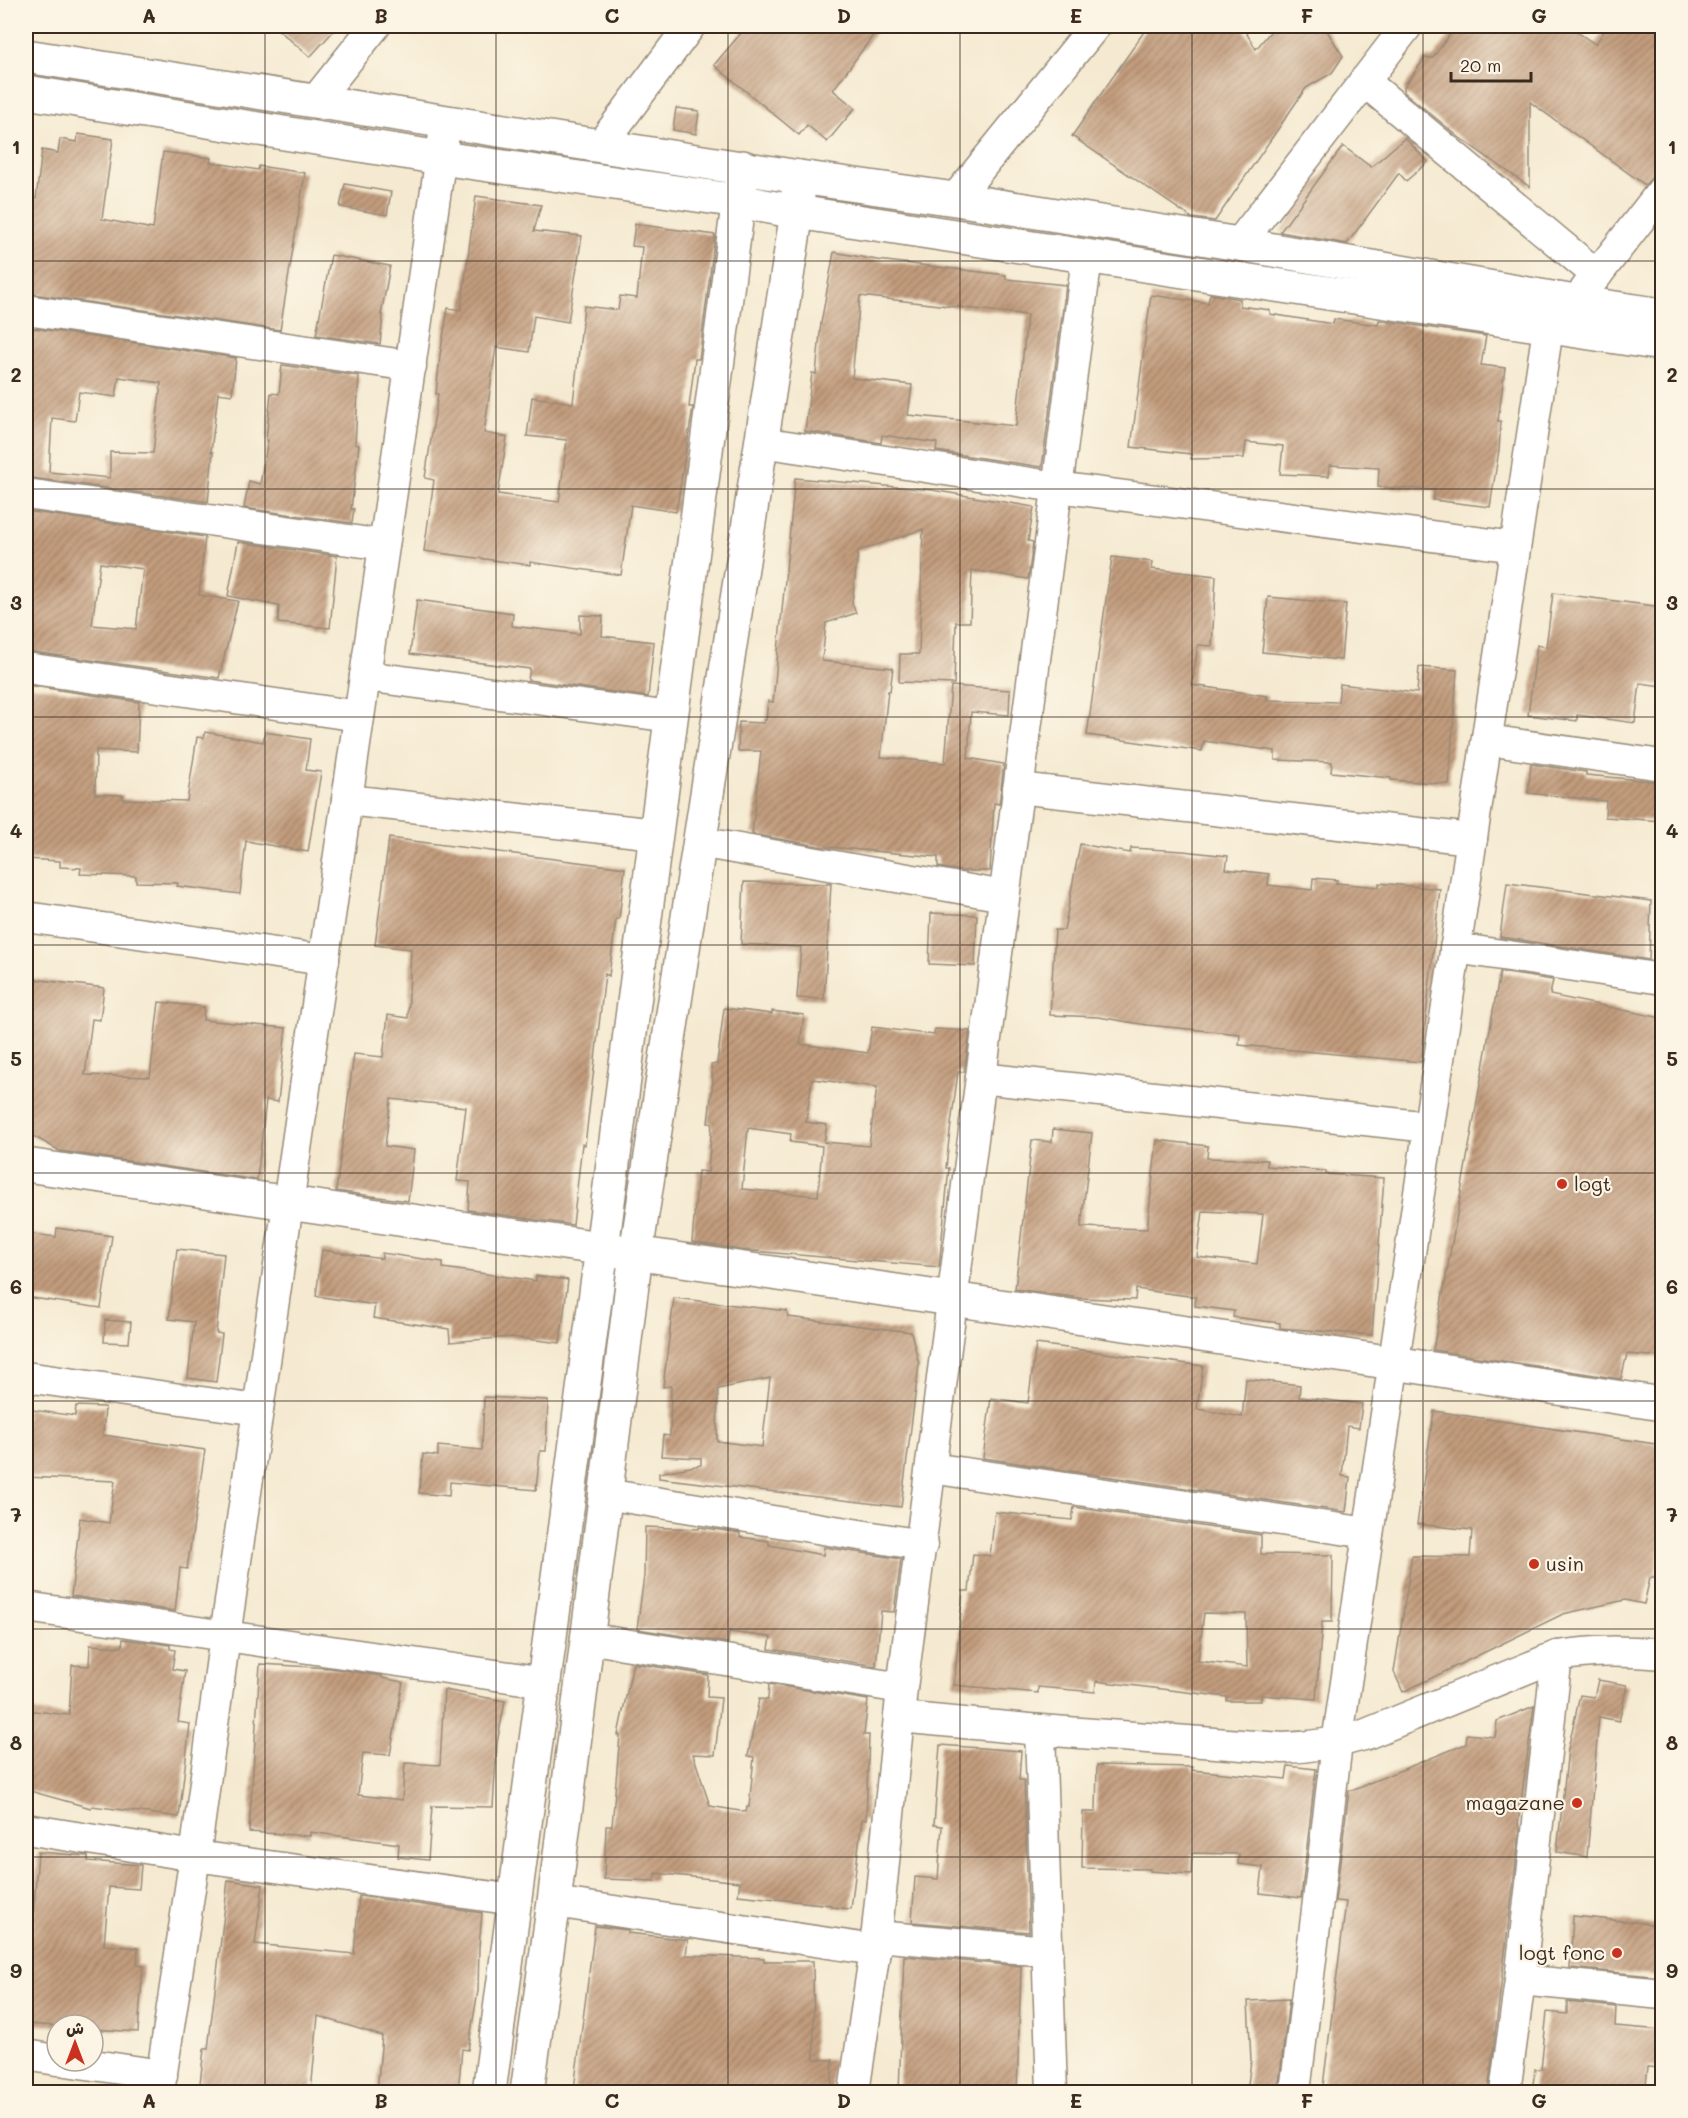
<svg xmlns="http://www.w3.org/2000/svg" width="1688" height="2118" font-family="Mali,'Playpen Sans Arabic',sans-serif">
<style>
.building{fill:url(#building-hatch);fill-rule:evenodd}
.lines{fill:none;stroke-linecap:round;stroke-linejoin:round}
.street-casing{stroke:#988a78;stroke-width:33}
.secondary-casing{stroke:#988a78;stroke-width:36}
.street{stroke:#fff;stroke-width:30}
.secondary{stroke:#fff;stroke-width:33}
.grid{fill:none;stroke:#3b2a1e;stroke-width:1.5;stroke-opacity:0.55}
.poi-dot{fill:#c8321e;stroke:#fcf5e5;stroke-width:2}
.labels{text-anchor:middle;stroke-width:4.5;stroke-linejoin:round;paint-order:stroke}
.poi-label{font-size:20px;fill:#3b2a1e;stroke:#fcf5e5;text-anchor:start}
.neatline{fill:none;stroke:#3b2a1e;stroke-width:2}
.grid-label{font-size:20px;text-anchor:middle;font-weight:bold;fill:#3b2a1e}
</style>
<defs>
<pattern id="building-hatch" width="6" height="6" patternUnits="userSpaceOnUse" patternTransform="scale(1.5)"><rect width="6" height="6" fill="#c29c7d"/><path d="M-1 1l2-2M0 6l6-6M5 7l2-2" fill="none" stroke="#9f7f66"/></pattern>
</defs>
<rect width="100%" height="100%" fill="#fcf5e5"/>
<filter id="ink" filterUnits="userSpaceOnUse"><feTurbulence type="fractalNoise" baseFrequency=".0167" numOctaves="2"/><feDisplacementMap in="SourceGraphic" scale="12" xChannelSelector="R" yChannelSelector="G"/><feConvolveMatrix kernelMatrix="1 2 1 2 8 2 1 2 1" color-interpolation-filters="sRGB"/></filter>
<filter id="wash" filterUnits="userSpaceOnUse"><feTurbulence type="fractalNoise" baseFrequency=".008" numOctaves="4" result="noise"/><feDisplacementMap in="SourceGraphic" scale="24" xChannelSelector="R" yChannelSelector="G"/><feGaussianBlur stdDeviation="1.35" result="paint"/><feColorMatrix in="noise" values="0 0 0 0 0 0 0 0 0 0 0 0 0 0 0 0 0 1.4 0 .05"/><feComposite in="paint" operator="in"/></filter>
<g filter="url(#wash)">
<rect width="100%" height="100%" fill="#f5ead1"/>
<g id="blocks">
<g class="building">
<polygon points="274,26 338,26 310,57"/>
<polygon points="747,26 880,26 833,90 855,108 827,142 807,125 799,135 714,65"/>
<polygon points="1148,26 1242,26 1256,49 1275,26 1324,26 1343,56 1332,73 1306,88 1215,221 1192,218 1072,136"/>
<polygon points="1456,26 1568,26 1595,44 1608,26 1662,26 1662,174 1655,175 1645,185 1530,102 1530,187 1460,138 1404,92 1404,87 1425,58 1433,58"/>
<polygon points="676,108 699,111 696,134 673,130"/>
<polygon points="78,134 113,139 102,219 153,229 163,152 211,158 210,162 258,170 259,166 305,173 280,330 26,293 26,229 30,198 36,199 42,150 58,153 60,139 77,142"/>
<polygon points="1405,138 1428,162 1406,181 1399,173 1347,244 1280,232 1343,146 1371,167"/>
<polygon points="345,184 391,192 387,215 340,207"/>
<polygon points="476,196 541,205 534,231 582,236 568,322 534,316 529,352 496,347 484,433 507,437 498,494 559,502 567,440 527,436 532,397 573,403 584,306 618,310 620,296 637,298 642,247 632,246 635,224 715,235 699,359 695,359 689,407 693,407 676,512 631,505 621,575 530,562 530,565 424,551 434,480 425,478 438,394 436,394 440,355 448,308 461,310"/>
<path d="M834 252 877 260 1006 275V279L1066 285 1042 467 936 451 937 443 882 435 881 443 805 431 812 373 816 374 821 323ZM860 296 1027 315 1016 426 908 415 912 385 852 378Z"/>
<polygon points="331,255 390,266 381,315 383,315 380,344 316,335"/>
<polygon points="1210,294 1240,299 1240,306 1270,310 1270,314 1333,324 1334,319 1378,325 1379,320 1486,336 1481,365 1505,368 1498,421 1501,421 1499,450 1490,507 1433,500 1435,490 1378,487 1379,468 1330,465 1329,476 1280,474 1283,446 1246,442 1244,458 1191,459 1191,454 1131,447 1151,295 1208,303"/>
<path d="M26 327 236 358 232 395 218 393 211 452H213L208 502 26 477ZM119 377 161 383 153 453 110 452V478L49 472 52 418 75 421 79 392 116 397Z"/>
<polygon points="282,365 359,376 355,444 359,445 351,509 354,509 352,523 244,508 249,481 260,484 268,440 266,440 271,393 279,394"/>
<polygon points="795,478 932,490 1034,507 1028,541 1033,542 1028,579 972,570 970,622 956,622 954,684 899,682 900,654 919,654 923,529 858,551 852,603 856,613 826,623 822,661 893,668 890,691 888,691 881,757 945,763 951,686 1010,690 1009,715 971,712 968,758 1004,764 999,804 994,803 990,871 962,871 938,867 938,857 818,846 752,834 761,751 738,751 739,722 764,723 764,720 766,720 768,701 773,702"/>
<path d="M26 511 205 537 199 595 238 601 219 678 26 651ZM100 563 143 569 136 629 92 625Z"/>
<polygon points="238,542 337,556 330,628 278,623 279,606 228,596"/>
<polygon points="1112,557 1153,562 1152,569 1216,576 1212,646 1198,645 1192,685 1267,696 1267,700 1338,702 1340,684 1417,693 1419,667 1457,670 1449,784 1391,780 1391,778 1331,772 1332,762 1275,760 1275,751 1204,741 1202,751 1087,735"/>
<polygon points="1553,593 1662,607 1662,686 1640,683 1635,723 1577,715 1577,721 1528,715 1537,645 1546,647"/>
<polygon points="1268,597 1346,604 1341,660 1262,652"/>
<polygon points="417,600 513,613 512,626 580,634 580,615 603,616 602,636 654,642 648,697 528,680 530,669 410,654"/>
<polygon points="26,685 139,702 137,752 96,750 95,794 123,795 123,799 187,801 197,737 204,738 205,732 263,742 265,732 310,739 306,770 321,772 308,852 246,841 240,894 177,886 178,883 136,882 136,876 80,874 81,868 60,867 60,861 26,859"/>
<polygon points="1531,764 1586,772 1586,775 1662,782 1662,821 1605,817 1606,801 1528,793"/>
<polygon points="389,838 625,868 619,919 616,919 609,976 605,974 585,1145 582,1144 573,1225 468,1210 470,1182 457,1181 466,1107 391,1099 385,1146 414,1150 408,1201 336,1191 354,1054 383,1057 388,1015 408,1018 411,949 375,945"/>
<polygon points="1080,844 1130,853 1131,848 1183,851 1228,856 1226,869 1269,874 1268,885 1312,890 1313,878 1337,880 1336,883 1379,887 1379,883 1440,889 1421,1062 1239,1045 1240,1034 1147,1025 1098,1017 1050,1015 1055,930 1064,930"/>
<polygon points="744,882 831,884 824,999 797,998 801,947 741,944"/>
<polygon points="1507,883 1651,901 1649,960 1500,937"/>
<polygon points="931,913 977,915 975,966 929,964"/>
<polygon points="1500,972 1553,980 1550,995 1662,1018 1662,1357 1627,1354 1621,1379 1433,1350"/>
<polygon points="26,978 104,988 100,1020 92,1019 85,1075 150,1077 159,1002 204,1007 203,1020 286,1028 278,1102 266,1100 257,1180 60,1151 26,1132"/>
<path d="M724 1008 772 1014V1011L804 1015 800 1044 868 1053 872 1027 934 1035 935 1029 970 1031 964 1072H958L949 1139 946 1168H949L939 1267 741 1250 692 1242 698 1171 708 1172 712 1123H708L713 1081 711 1065 717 1064ZM812 1079 877 1087 869 1146 824 1142 827 1125 806 1122ZM748 1128 791 1134 790 1142 822 1146 818 1196 742 1189Z"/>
<path d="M1053 1129 1092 1133 1081 1227 1147 1229 1157 1140 1208 1146 1207 1158 1267 1160V1166L1326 1171V1174L1384 1178 1372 1335 1280 1328V1323L1233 1317 1234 1311 1195 1306 1196 1297 1136 1289 1135 1300 1079 1298 1015 1289 1032 1140 1052 1142ZM1203 1211 1263 1214 1257 1264 1197 1257Z"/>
<polygon points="57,1228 112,1236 101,1308 26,1297 26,1233 56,1237"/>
<polygon points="177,1249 224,1254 216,1333 222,1334 216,1382 188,1378 194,1322 169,1319"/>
<polygon points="322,1250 382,1259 382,1253 443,1262 443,1268 536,1281 536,1276 568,1280 560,1343 511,1337 450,1342 449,1329 373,1318 375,1305 316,1296"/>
<path d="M674 1298 787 1311 788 1317 911 1332 919 1364 901 1507 659 1478V1473L701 1465V1458L661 1456 663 1435 670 1436 671 1386 663 1387ZM770 1378 762 1447 717 1441 718 1389Z"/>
<polygon points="105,1320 131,1322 129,1343 104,1342"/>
<polygon points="1036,1344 1203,1366 1197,1409 1242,1417 1246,1379 1300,1385 1299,1397 1362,1404 1359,1428 1347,1426 1342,1476 1350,1477 1346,1512 983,1458 991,1398 1028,1403"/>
<polygon points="484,1397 548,1400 546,1451 540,1451 536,1490 450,1482 449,1496 419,1493 423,1454 438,1456 438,1446 482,1450"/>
<polygon points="76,1406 105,1407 103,1435 205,1450 187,1569 180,1568 175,1611 71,1596 80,1518 109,1523 115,1481 26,1477 26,1409 75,1416"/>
<polygon points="1434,1411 1662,1445 1662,1528 1655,1578 1650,1578 1644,1604 1625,1600 1563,1614 1403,1692 1394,1672 1412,1556 1470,1557 1472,1530 1417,1524"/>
<path d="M1074 1507 1261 1535V1554L1333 1555 1332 1622H1322L1316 1699 1261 1695V1701H1227V1697L1096 1681 1095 1692 1038 1687V1693L954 1685 963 1591H969L973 1554 990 1556 995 1512 1072 1520ZM1204 1613 1246 1614 1247 1667 1198 1661Z"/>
<polygon points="645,1527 699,1529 699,1527 740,1533 740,1537 769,1541 769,1545 823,1555 824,1547 901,1559 894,1612 881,1611 876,1666 769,1649 771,1637 729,1632 728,1643 637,1629 644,1576"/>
<polygon points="123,1639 170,1645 170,1649 175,1650 172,1669 185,1671 178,1722 190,1724 179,1817 92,1806 91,1808 26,1790 26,1710 69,1715 72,1665 89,1666 90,1645 122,1647"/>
<polygon points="633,1663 708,1675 707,1697 721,1698 715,1755 693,1754 710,1806 746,1812 747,1807 749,1807 754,1757 748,1756 759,1699 768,1700 769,1684 868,1700 864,1735 869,1735 866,1820 862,1819 851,1909 831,1907 831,1905 738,1895 740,1882 655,1873 655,1881 604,1879 606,1826 612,1826 620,1735 618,1735"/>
<polygon points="260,1664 330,1668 382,1676 382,1678 403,1682 390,1755 363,1753 358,1795 402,1800 405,1763 440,1765 444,1690 505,1701 497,1743 493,1807 432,1806 428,1860 398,1857 399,1844 310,1832 310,1836 249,1832"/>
<polygon points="1598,1680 1627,1685 1619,1721 1599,1717 1587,1857 1557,1852 1568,1749 1580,1695 1594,1697"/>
<polygon points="1534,1706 1518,1824 1520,1829 1488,2092 1378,2092 1323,2086 1346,1902 1335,1901 1349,1791 1466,1744 1467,1734 1495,1737 1497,1721"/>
<polygon points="940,1745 1021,1751 1019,1780 1024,1780 1029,1932 912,1922 915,1877 938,1879 942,1826 934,1825"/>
<polygon points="1097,1765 1192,1767 1192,1770 1286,1779 1288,1766 1316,1769 1301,1898 1260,1893 1263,1867 1238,1864 1239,1854 1192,1853 1191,1874 1150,1871 1150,1869 1082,1868 1083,1812 1096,1812"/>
<polygon points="38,1852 88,1856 88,1861 141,1865 139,1889 109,1887 104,1945 138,1948 137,1965 143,1966 138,2032 93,2029 93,2025 57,2026 26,2024 26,1933 32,1933"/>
<polygon points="228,1880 263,1885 255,1944 354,1954 359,1896 482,1913 479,1947 478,1991 468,2050 462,2049 458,2092 377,2092 382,2036 318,2016 311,2092 199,2092 204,2049 208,2049"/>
<polygon points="1573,1916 1662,1925 1662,1977 1570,1968"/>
<polygon points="595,1926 628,1930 628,1933 688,1940 686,1955 764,1958 764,1961 813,1961 814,2059 833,2060 831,2092 600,2092 574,2089"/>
<polygon points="904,1956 1021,1966 1017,2092 899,2092"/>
<polygon points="1289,1999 1278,2092 1247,2092 1251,2061 1248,2001"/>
<polygon points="1567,2002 1616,2007 1615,2026 1662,2030 1662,2068 1648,2067 1645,2092 1532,2092 1535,2069 1541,2069 1547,2012 1567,2014"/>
</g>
</g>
</g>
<g filter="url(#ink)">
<use href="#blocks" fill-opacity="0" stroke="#988a78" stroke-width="1.5"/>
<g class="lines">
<defs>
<g id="street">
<polyline points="1364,81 1597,275"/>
<polyline points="315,101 375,26"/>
<polyline points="601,145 690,26"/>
<polyline points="955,199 1095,26"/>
<polyline points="1239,244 1407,26"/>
<polyline points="1585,290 1662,191"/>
<polyline points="26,310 411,366"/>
<polyline points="761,442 1057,487 1515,547"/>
<polyline points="26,494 384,545"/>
<polyline points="26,668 359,716"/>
<polyline points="365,676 671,717"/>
<polyline points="1487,740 1662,765"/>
<polyline points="1018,788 1472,839"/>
<polyline points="347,800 656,834"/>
<polyline points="699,842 1004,896"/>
<polyline points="26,917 324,960"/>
<polyline points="1455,948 1662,979"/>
<polyline points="981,1078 1429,1127"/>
<polyline points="26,1377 258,1410"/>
<polyline points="931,1468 1368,1533"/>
<polyline points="605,1494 922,1545"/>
<polyline points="26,1607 544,1682"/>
<polyline points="586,1638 902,1688"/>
<path d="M899 1717 1040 1730 1283 1748C1311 1747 1337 1743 1364 1735L1557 1656C1595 1650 1624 1651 1662 1654"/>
<polyline points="1040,1730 1052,2092"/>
<polyline points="26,1829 195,1856 515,1900"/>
<polyline points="554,1902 875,1950"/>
<polyline points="876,1936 1048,1951"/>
<polyline points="1520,1980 1662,1994"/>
<polyline points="26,2055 57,2060"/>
<polyline points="66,2061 162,2075"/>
<polyline points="159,2092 195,1856 225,1636 446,121"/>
<polyline points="854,2092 875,1950 902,1688 1087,257"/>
<polyline points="1295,2092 1337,1743 1548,328"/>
<polyline points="1505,2092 1520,1980 1557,1656"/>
</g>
<g id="secondary">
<polyline points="26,56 799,177 955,199 1239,244 1575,302 1662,315"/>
<polyline points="26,92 441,158 738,201 797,212 1662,344"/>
<polyline points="26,1165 1394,1363 1662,1404"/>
<polyline points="489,2092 602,1248 743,167"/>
<polyline points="527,2092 554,1902 636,1253 797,212 799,177"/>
</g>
</defs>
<use href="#street" class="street-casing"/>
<use href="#secondary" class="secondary-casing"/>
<use href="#street" class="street"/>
<use href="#secondary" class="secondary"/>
</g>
</g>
<path class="grid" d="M265 26V2092M496 26V2092M728 26V2092M960 26V2092M1192 26V2092M1423 26V2092M26 261H1662M26 489H1662M26 717H1662M26 945H1662M26 1173H1662M26 1401H1662M26 1629H1662M26 1857H1662"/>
<g class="poi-dot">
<circle cx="1562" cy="1184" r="6"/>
<circle cx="1534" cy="1564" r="6"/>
<circle cx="1577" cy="1803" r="6"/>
<circle cx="1617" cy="1953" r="6"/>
</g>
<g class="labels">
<g class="poi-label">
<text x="1574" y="1191">logt</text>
<text x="1546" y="1571">usin</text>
<text x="1565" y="1810" text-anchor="end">magazane</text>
<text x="1605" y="1960" text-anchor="end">logt fonc</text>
</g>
</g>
<rect width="1688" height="2118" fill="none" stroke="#fcf5e5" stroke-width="66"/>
<g transform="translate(75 2043)"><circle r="28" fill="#fcf5e5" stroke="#afa495" stroke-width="1.5"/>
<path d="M0-4.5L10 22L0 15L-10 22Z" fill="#c8321e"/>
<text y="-9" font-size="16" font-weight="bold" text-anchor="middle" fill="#3b2a1e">ش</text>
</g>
<path d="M1451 72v9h80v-9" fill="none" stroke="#3b2a1e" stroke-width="3"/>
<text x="1460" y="72" font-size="18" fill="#3b2a1e" stroke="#fcf5e5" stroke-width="4.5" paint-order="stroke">20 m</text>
<rect x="33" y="33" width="1622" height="2052" class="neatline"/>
<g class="grid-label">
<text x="149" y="23">A</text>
<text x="381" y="23">B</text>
<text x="612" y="23">C</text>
<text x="844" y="23">D</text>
<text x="1076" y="23">E</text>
<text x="1307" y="23">F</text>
<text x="1539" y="23">G</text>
<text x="16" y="154">1</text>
<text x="1672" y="154">1</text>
<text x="16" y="382">2</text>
<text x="1672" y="382">2</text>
<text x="16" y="610">3</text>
<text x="1672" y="610">3</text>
<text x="16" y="838">4</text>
<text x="1672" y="838">4</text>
<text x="16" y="1066">5</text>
<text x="1672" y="1066">5</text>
<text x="16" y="1294">6</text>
<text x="1672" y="1294">6</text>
<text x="16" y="1522">7</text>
<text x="1672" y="1522">7</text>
<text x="16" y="1750">8</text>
<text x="1672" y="1750">8</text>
<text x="16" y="1978">9</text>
<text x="1672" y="1978">9</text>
<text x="149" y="2108">A</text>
<text x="381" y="2108">B</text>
<text x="612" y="2108">C</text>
<text x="844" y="2108">D</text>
<text x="1076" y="2108">E</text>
<text x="1307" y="2108">F</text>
<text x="1539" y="2108">G</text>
</g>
</svg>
